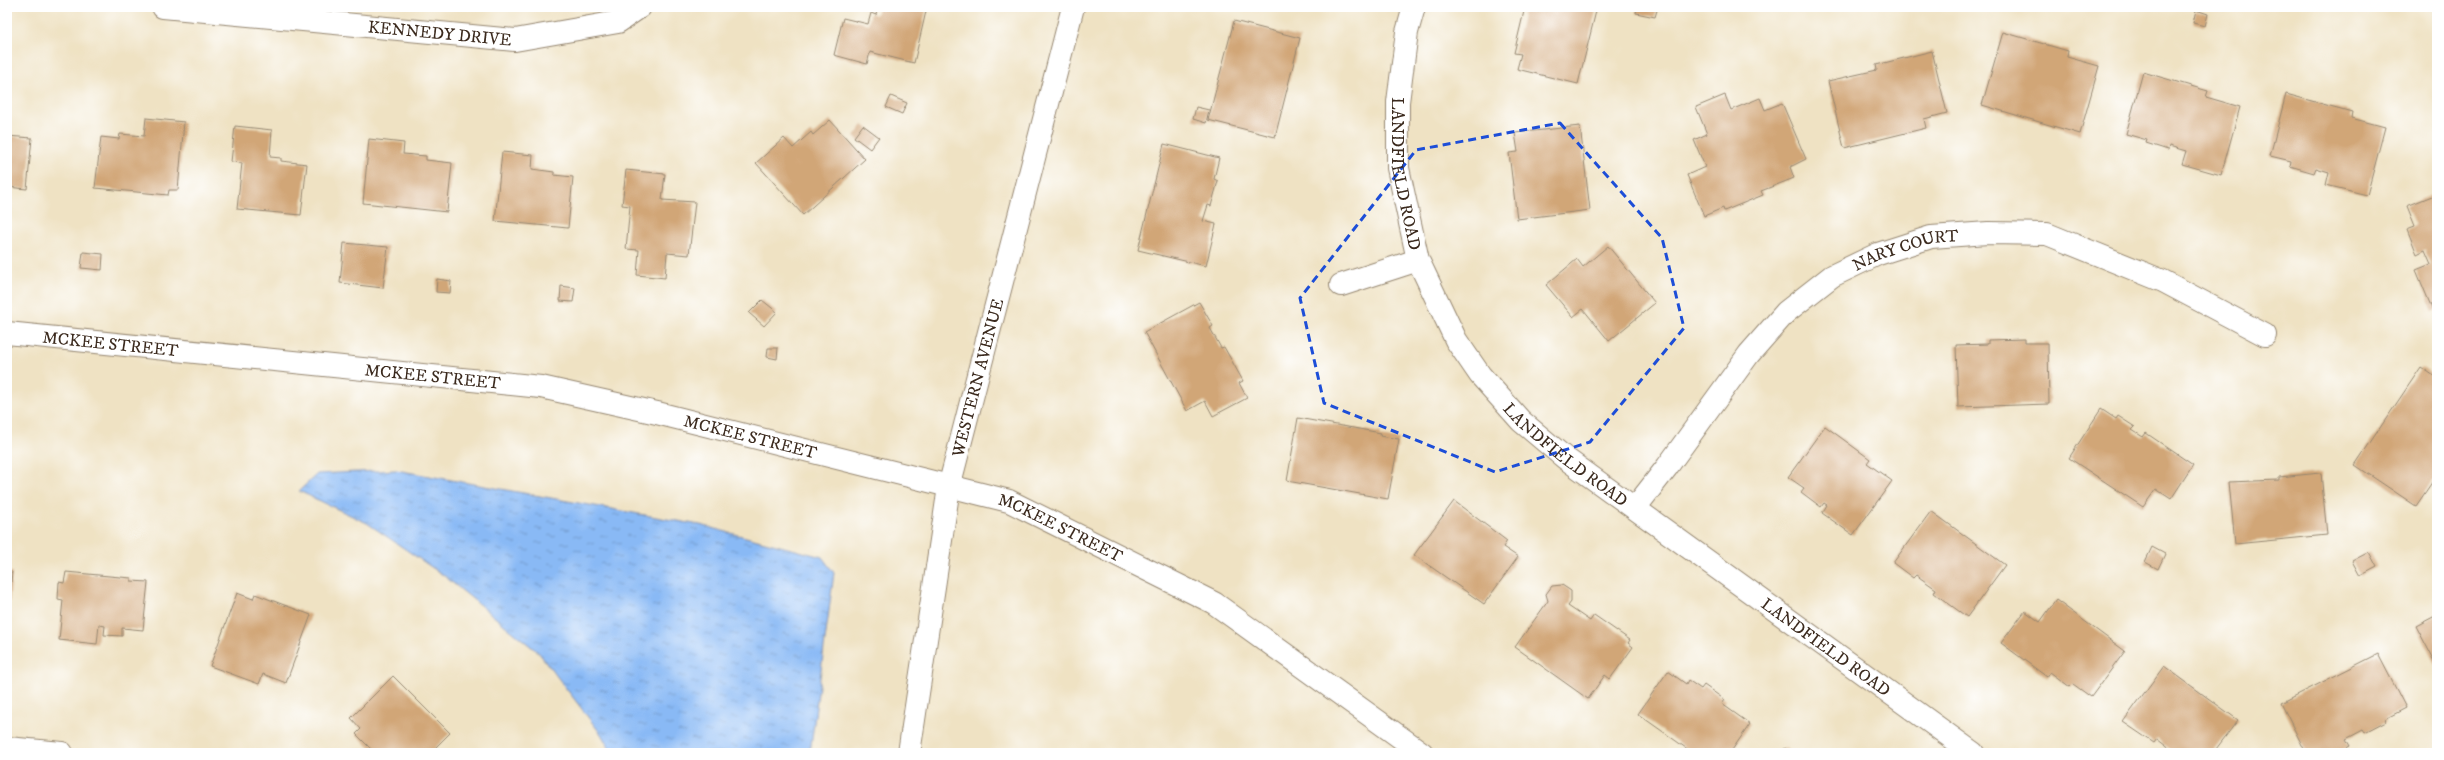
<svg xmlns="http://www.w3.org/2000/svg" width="2444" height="760" font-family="'IM FELL DW Pica',serif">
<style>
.water{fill:url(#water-ripples);stroke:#62728a}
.building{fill:#d1a677}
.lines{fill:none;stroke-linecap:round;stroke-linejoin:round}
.minor-casing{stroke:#958670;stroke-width:24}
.tertiary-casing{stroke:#958670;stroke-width:24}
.minor{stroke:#fff;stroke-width:22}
.tertiary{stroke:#fff;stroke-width:22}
.marked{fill:none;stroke:#1d4ed8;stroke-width:3;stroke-dasharray:8 5;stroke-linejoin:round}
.labels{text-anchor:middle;stroke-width:3.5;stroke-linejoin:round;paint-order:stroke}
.street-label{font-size:17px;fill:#3b2a1e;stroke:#fff}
</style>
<defs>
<pattern id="water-ripples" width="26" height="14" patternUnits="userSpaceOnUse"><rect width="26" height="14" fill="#89b9f5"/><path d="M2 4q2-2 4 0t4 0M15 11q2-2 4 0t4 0" fill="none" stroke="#7197c6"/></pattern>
</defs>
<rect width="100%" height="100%" fill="#fff"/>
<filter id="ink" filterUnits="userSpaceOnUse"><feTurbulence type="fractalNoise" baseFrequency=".025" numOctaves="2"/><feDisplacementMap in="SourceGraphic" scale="8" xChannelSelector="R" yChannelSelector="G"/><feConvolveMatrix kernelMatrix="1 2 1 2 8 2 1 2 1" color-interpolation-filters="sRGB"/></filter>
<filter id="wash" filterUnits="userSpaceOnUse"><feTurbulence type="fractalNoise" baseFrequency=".012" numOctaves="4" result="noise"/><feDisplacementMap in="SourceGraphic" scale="16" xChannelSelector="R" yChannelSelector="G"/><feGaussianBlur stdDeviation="0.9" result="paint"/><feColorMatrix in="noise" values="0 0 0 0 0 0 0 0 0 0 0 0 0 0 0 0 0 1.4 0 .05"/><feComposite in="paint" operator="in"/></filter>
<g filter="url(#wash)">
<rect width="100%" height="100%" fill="#efe2c3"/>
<polygon class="water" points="396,470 700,525 822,557 834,573 810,753 612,753 601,734 539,653 443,575 367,523 299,491 317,474"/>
<g id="blocks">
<g class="building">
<polygon points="878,7 927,7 914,63 870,52 867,64 834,55 843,18 868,24 871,13 876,15"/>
<polygon points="1525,7 1597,7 1578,84 1517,69 1521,54 1514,53"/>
<polygon points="1637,7 1658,7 1655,17 1636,13"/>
<polygon points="2196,10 2208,14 2205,26 2193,23"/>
<polygon points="1234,21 1300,38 1275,137 1208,120"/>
<polygon points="2003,32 2068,51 2067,57 2099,66 2080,134 1982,105"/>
<polygon points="1932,51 1947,113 1924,119 1926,128 1844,148 1828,81 1877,70 1876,65"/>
<polygon points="2143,72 2208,91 2206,97 2240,107 2221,175 2182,164 2186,151 2169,146 2168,150 2146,143 2147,140 2126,134"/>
<polygon points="2286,94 2352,112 2351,118 2385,127 2367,195 2326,185 2329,172 2316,168 2314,173 2290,166 2291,161 2270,156"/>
<polygon points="1725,95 1731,110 1760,98 1765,110 1782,103 1806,159 1790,167 1794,178 1761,191 1763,195 1724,211 1723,208 1704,216 1687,175 1705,167 1694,140 1707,134 1696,107"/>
<polygon points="891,96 907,103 902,114 886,107"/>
<polygon points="1196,107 1209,110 1206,123 1193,119"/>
<polygon points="146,118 184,122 178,190 169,190 168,195 95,188 101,137 119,139 120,134 144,136"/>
<polygon points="830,120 865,159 803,215 756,163 784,138 793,148 811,132 813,135"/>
<polygon points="863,125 879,137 870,149 854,137"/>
<polygon points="235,126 272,130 270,157 281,158 281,161 307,164 301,215 237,209 242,163 231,162"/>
<polygon points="1580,126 1590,210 1517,219 1509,153 1518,152 1515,133"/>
<polygon points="7,136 32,138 27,189 7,187"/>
<polygon points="369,139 404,143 403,154 426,156 426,160 452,163 447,212 363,203"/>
<polygon points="1164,144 1219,158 1214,179 1218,181 1211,206 1208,205 1203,221 1216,224 1206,266 1138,250"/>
<polygon points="502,152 533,155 532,169 554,172 554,175 573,177 568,228 495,221"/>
<polygon points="626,170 665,174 662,200 695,202 689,255 667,253 665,278 637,275 639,250 626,249 630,206 622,205"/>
<polygon points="2437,194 2437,309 2433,311 2416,270 2431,264 2425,250 2417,254 2407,229 2415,226 2407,206"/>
<polygon points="344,243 388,247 383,288 340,283"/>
<polygon points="1608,246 1655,303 1609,341 1583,309 1573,317 1546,285 1577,259 1583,267"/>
<polygon points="83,252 103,254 102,270 81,268"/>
<polygon points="437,279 451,281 450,293 436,292"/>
<polygon points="561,286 575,288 573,302 560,301"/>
<polygon points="762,300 777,312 764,326 749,313"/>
<polygon points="1199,302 1213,326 1210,328 1221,348 1224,347 1243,381 1239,383 1247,398 1213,416 1205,401 1187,411 1144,332"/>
<polygon points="2025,339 2025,343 2048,343 2049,404 1958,407 1956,345 1988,344 1988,340"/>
<polygon points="768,348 778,348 777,359 767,357"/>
<polygon points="2421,367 2437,378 2437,475 2416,506 2355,465"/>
<polygon points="2101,409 2116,419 2118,416 2135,427 2132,430 2143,437 2146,433 2193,465 2171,499 2156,489 2143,507 2069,458"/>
<polygon points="1298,418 1381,433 1380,436 1399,439 1388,499 1287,481"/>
<polygon points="1825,426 1870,459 1867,463 1892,481 1853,535 1822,513 1827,505 1824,503 1821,507 1801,492 1804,488 1788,477"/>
<polygon points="2321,473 2327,535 2235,544 2229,482 2279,480 2279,477"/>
<polygon points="1454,501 1507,541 1503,547 1518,557 1484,604 1414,555"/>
<polygon points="1931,511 2005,565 1967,617 1934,593 1936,589 1916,575 1913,578 1893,563"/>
<polygon points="2152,547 2165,554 2158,569 2145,562"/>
<polygon points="2369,552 2377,567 2360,576 2352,561"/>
<polygon points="7,572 12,572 8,614 7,614"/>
<polygon points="66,572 131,578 131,581 148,582 143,630 122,628 122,636 104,635 105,626 99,625 97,644 59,640 63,600 58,599 59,582 64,583"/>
<polygon points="1562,585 1571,591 1571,602 1568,606 1590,621 1594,615 1630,640 1628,643 1633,647 1610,679 1605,675 1588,699 1515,647 1548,601 1546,594 1552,586"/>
<polygon points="237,593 253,599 255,594 311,615 286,683 263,674 259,684 210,666"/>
<polygon points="2056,600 2125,651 2091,697 2073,684 2070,687 2050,672 2047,677 2001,643 2025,611 2040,622"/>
<polygon points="2437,615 2437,666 2416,626"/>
<polygon points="2378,654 2406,708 2385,719 2386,722 2365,733 2363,730 2346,739 2350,746 2337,753 2306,753 2281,703"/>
<polygon points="2164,666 2238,720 2213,753 2175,753 2157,739 2154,743 2123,722"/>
<polygon points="1668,671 1686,684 1688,680 1701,689 1704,685 1725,700 1722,704 1750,724 1730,753 1693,753 1638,714"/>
<polygon points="393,676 450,733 430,753 375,753 356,734 361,729 351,718"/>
<polygon points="1785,748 1792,753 1781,753"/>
</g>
</g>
</g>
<g filter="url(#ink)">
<use href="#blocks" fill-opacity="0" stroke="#958670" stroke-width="1"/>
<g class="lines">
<defs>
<g id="minor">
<path id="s1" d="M163 7 515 40 618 22 640 7"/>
<path id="s2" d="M1414 7 1407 32 1398 102V168L1418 260 1456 340 1480 375 1521 421 1565 458 1973 753"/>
<polyline points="1341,285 1418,260"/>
<path id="s3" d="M1635 508 1667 467 1749 354 1786 312 1832 276 1878 254 1931 237 1988 233 2047 234 2163 281 2265 335"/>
<polyline points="7,748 62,753"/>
<path id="s4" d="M909 753 949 487 1073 7"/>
</g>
<g id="tertiary">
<path id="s5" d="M7 333 541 387 657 413 1009 501 1214 603 1422 753"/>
</g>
</defs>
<use href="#minor" class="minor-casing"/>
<use href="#tertiary" class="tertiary-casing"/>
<use href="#minor" class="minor"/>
<use href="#tertiary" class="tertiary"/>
</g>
</g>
<path class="marked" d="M1560 123 1662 238 1684 328 1590 442 1495 472 1324 403 1300 298 1416 150Z"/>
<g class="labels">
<g class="street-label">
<text dy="6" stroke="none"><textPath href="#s1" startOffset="278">KENNEDY DRIVE</textPath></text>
<text dy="6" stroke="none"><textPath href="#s2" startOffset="169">LANDFIELD ROAD</textPath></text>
<text dy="6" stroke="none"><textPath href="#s3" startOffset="385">NARY COURT</textPath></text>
<text dy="6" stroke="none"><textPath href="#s5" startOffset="104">MCKEE STREET</textPath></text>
<text dy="6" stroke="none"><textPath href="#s5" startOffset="428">MCKEE STREET</textPath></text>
<text dy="6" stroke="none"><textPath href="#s4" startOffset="382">WESTERN AVENUE</textPath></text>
<text dy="6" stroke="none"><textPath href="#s5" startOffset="752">MCKEE STREET</textPath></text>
<text dy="6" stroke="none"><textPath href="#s2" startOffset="505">LANDFIELD ROAD</textPath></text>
<text dy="6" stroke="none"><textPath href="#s5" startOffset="1076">MCKEE STREET</textPath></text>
<text dy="6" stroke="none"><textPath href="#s2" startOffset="829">LANDFIELD ROAD</textPath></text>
</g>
</g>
<rect width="2444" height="760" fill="none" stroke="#fff" stroke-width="24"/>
</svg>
